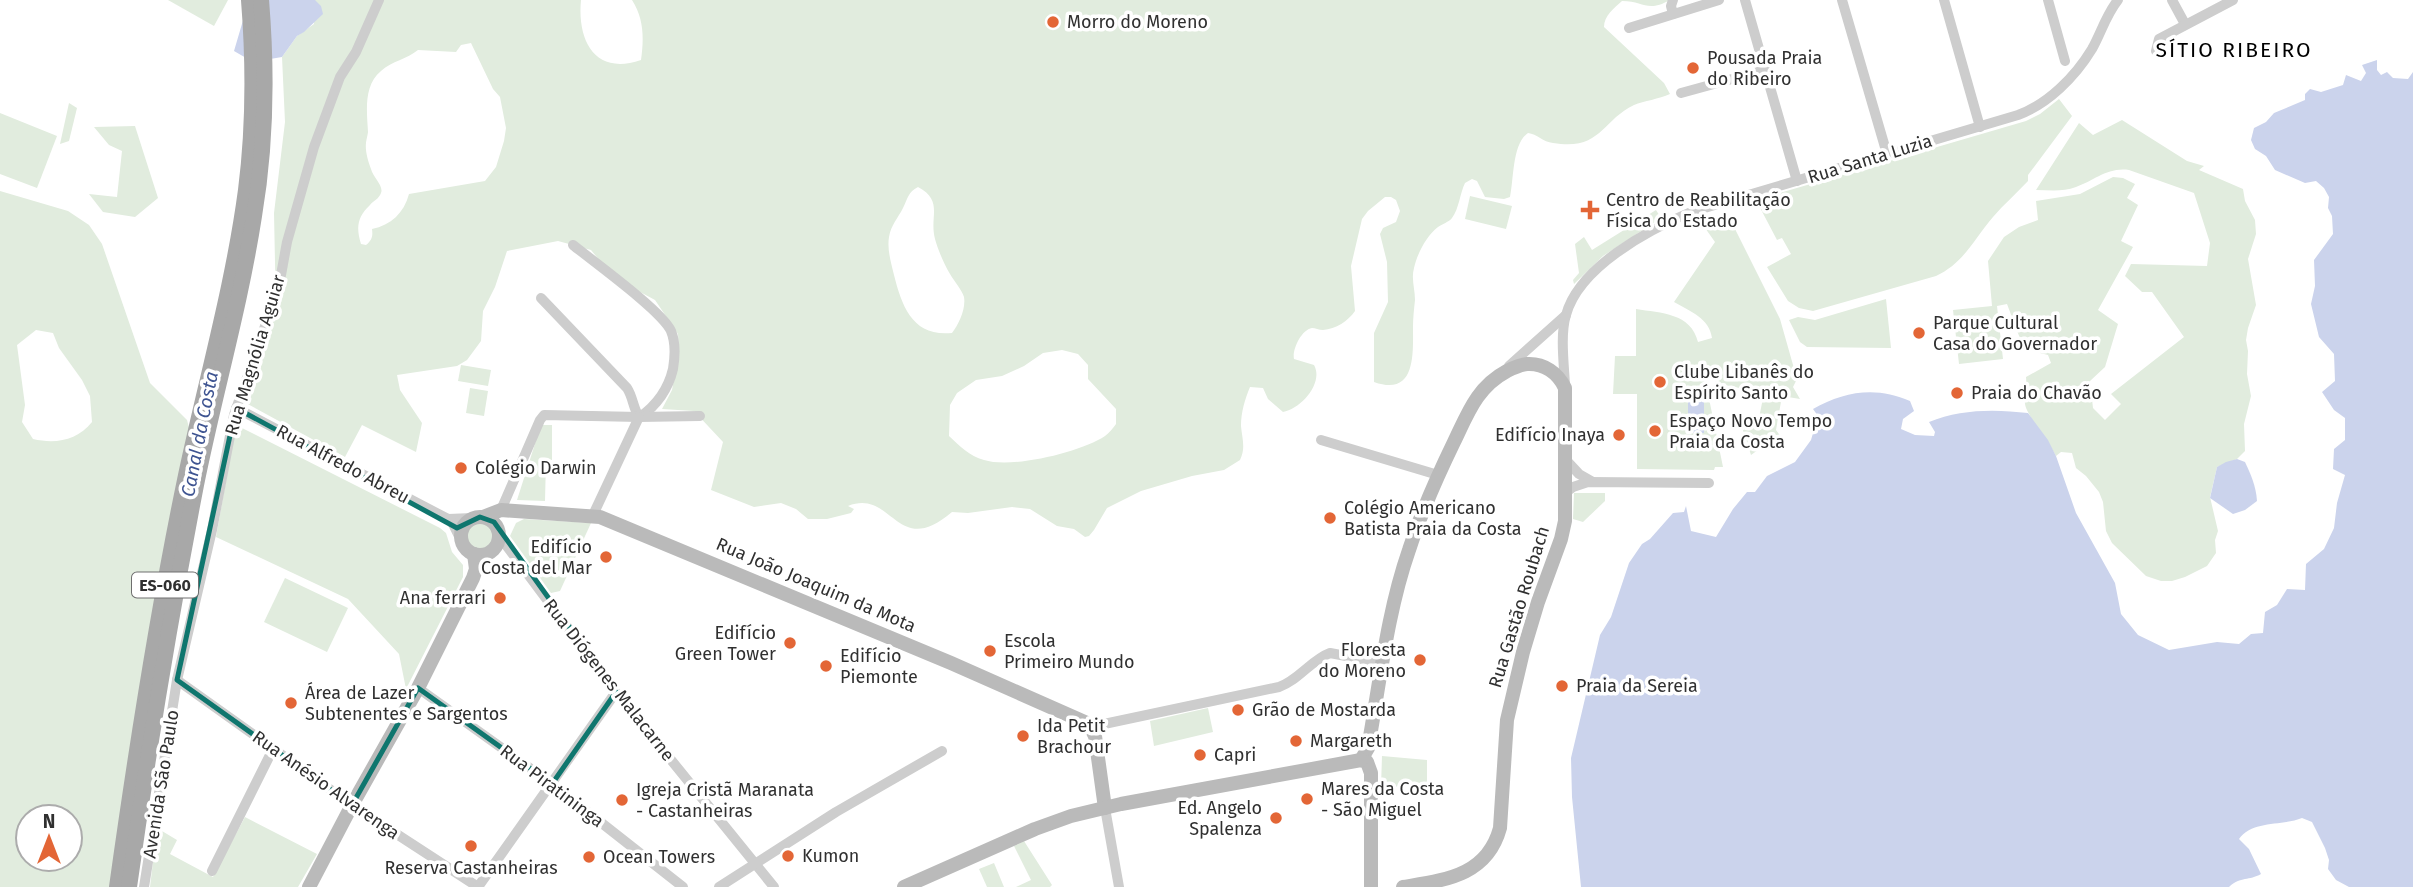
<svg xmlns="http://www.w3.org/2000/svg" width="2413" height="887" font-family="'Fira Sans',sans-serif">
<style>
.green{fill:#e1ecde;fill-rule:evenodd}
.water{fill:#cbd3ec}
.lines{fill:none;stroke-linecap:round;stroke-linejoin:round}
.street{stroke:#cdcdcd;stroke-width:10}
.secondary{stroke:#bababa;stroke-width:14}
.primary{stroke:#a8a8a8;stroke-width:16}
.marked{fill:none;stroke:#0f766e;stroke-width:5;stroke-linejoin:round}
.poi-dot{fill:#e36636;stroke:#fff;stroke-width:2.5}
.labels{text-anchor:middle;stroke-width:7;stroke-linejoin:round;paint-order:stroke}
.shield{fill:#fff;stroke:#6e6e6e;stroke-width:2}
.shield-label{font-size:16px;font-weight:bold;fill:#303030}
.poi-label{font-size:18px;fill:#303030;stroke:#fff;text-anchor:start}
.street-label{font-size:18px;fill:#303030;stroke:#fff}
.water-label{font-size:19px;font-style:italic;fill:#3e5491;stroke:#fff}
.quarter-label{font-size:21px;letter-spacing:2px;fill:#000;stroke:#fff}
</style>
<rect width="100%" height="100%" fill="#fff"/>
<g class="green">
<polygon points="168,0 228,0 214,26"/>
<path d="M315 0H581C577 41 595 76 641 60 644 38 644 19 632 0H1670C1647 13 1644 1 1622 1 1614 8 1604 16 1604 27L1664 83 1670 94C1659 99 1644 101 1634 105 1601 121 1601 151 1553 143 1543 142 1537 134 1528 133 1512 144 1514 179 1510 197L1504 199 1485 197 1477 181 1472 179 1465 183C1460 193 1459 209 1452 218 1449 222 1442 224 1438 227 1427 235 1417 254 1414 268 1411 279 1415 289 1415 300 1414 309 1413 318 1413 327 1413 354 1416 397 1374 382V333L1388 302 1387 262 1380 234 1383 228 1396 222 1400 211 1396 200 1391 197H1385L1368 211 1362 219 1351 266 1355 311C1348 321 1336 329 1323 330 1319 330 1315 328 1312 328 1301 330 1292 350 1294 359L1314 365C1324 383 1301 409 1283 412L1268 399 1263 388 1250 387C1245 399 1241 412 1241 426 1242 438 1246 448 1240 460L1224 470 1192 476 1141 491 1107 508 1094 530 1089 536 1085 537 1074 529 1057 526 1030 509 1012 507 968 513 952 512C896 560 893 488 848 506L854 509 851 513 827 519H808L796 509 781 503 754 507 711 490 723 442 694 411 662 409 672 390 679 352 678 334 655 300 629 286 600 261 591 250 558 241 507 251 495 287 483 311 481 341 467 360 457 366 397 375 400 390 422 423 416 452 362 425 345 457 244 402 276 312 274 213 285 122 282 57 297 36 314 24ZM471 43 493 89 500 97 506 128 504 141 496 167 485 181 409 194C404 213 391 225 372 229 373 236 372 240 366 245L361 244C356 228 357 217 370 205 373 201 379 199 381 193 384 186 373 177 371 169 368 161 365 151 366 143 366 142 368 133 368 132 367 112 363 86 381 71 392 61 407 59 418 50L456 52 461 45ZM918 187C944 201 929 216 935 239 938 250 944 264 950 274 954 281 962 290 964 297 966 309 959 324 952 333 913 337 902 307 894 275 891 262 887 250 889 237 891 225 898 218 903 208 908 198 908 192 918 187ZM1062 350 1078 354 1088 365V379L1116 409V424C1113 428 1109 433 1105 436 1081 452 1012 469 984 460 969 456 960 446 949 436L950 405 957 393 976 380 1002 376 1024 366 1043 353Z"/>
<path d="M2059 99 2072 116 2028 175V181C2017 193 2004 204 1993 217 1974 239 1964 263 1936 276L1813 311 1799 308 1788 301 1767 267 1791 254 1782 238 1777 240 1756 200 2026 121 2040 114Z"/>
<polygon points="69,103 77,108 69,141 60,144"/>
<polygon points="0,113 57,136 37,188 0,174"/>
<path d="M2122 120 2187 161 2204 166 2199 170 2243 189 2245 201 2255 220 2256 234 2248 259 2256 305 2248 328 2246 340 2248 351 2247 374 2251 396 2244 424 2245 451 2237 459 2217 467 2210 497 2218 531 2215 540 2216 553 2207 566 2185 577 2172 581H2161L2146 576 2112 543 2106 531 2103 502 2099 492 2086 476 2076 468 2072 453 2061 452 2056 456C2050 444 2026 414 2025 404 2024 396 2027 387 2026 377L2051 363 2048 355 2024 349 2007 304 1997 306 2003 359 1959 364 1953 310 1992 306 1988 261 2004 237 2019 227 2038 220 2036 201 2080 194 2113 177 2123 178 2135 184 2127 198 2138 205 2121 241 2133 247 2098 310 2118 324 2105 367 2090 381 2093 408 2105 420 2121 404 2111 394 2184 337 2152 292H2142L2125 276 2131 264 2207 266 2210 243 2194 193 2129 170C2107 167 2094 181 2076 187 2063 192 2049 190 2036 190L2079 123 2093 135Z"/>
<polygon points="135,126 158,198 135,217 103,212 89,194 117,197 122,151 109,145 94,127"/>
<path d="M0 191 68 211 89 225 102 244 150 383 187 420 195 450 115 887H0ZM36 330 53 333 59 348 82 380 90 396 92 422C77 441 55 444 33 439L22 422 25 405 17 345ZM28 817H70V859H28Z"/>
<polygon points="1470,196 1512,206 1506,229 1465,219"/>
<polygon points="1656,210 1661,218 1603,256 1574,284 1573,280 1579,273 1575,244 1584,237 1592,250"/>
<path d="M1704 216C1717 215 1729 217 1735 229L1780 319 1797 379 1793 387 1800 399 1782 396 1776 430 1786 444 1776 451 1769 442 1751 455 1741 424 1749 416 1759 418 1764 393 1715 383 1716 376 1704 374 1723 467H1715L1714 470 1637 469V394H1613L1615 356H1636V309C1661 313 1691 313 1698 342L1712 338C1709 318 1691 312 1674 302L1715 242 1698 218Z"/>
<polygon points="1886,299 1891,348 1807,347 1800,342 1789,320 1798,317 1815,320"/>
<polygon points="461,365 491,370 488,386 458,381"/>
<polygon points="470,388 488,391 484,416 466,413"/>
<polygon points="236,425 440,528 446,533 452,552 463,565 463,577 406,689 399,654 348,599 216,537"/>
<polygon points="541,425 552,425 552,460 546,460 545,501 517,500"/>
<polygon points="1574,493 1605,493 1605,501 1583,522 1573,519"/>
<polygon points="524,519 591,523 560,591 551,593 510,536 516,523"/>
<circle cx="480" cy="535" r="14"/>
<polygon points="285,578 348,608 327,652 264,622"/>
<polygon points="1208,708 1213,732 1154,746 1150,721"/>
<polygon points="1382,756 1427,760 1427,786 1381,787"/>
<polygon points="245,817 317,854 298,887 150,887 157,828 177,840 170,854 213,877"/>
<polygon points="1024,841 1052,885 1050,887 1016,887 1031,880 1014,846"/>
<polygon points="994,863 1004,887 987,887 979,869"/>
</g>
<g class="water">
<polygon points="249,0 315,0 321,6 323,14 304,32 297,36 282,57 253,62 234,51"/>
<path d="M2377 60V70L2381 75 2387 72 2393 78 2408 79 2413 72V887H2349L2336 880 2328 869 2329 860 2325 848 2312 822 2302 818C2283 826 2252 820 2239 839L2249 849 2261 874C2249 881 2241 876 2229 887H1581L1572 797 1571 758 1600 635 1611 617 1629 563 1642 544 1650 539 1673 513 1684 512 1686 506 1691 531 1716 537 1733 509 1747 492H1755L1767 476 1795 462 1811 440 1818 416 1813 409C1844 391 1877 386 1910 401L1914 411 1903 419 1901 429 1915 435 1934 436 1935 432 1929 422C1960 409 1995 409 2028 413L2048 440 2056 456 2076 513 2115 583 2121 614 2138 635 2169 650 2217 642 2239 644 2251 634 2263 633 2265 612 2277 605 2287 589 2305 590 2306 564 2324 549 2334 528 2337 503 2345 475 2333 469 2334 449 2345 440V418L2334 410 2322 392 2335 381 2334 354 2319 337 2311 304 2315 286 2314 260 2333 234 2332 216 2328 208 2329 197 2324 188 2316 181 2305 183 2275 170 2266 156 2255 149 2251 140 2254 128 2266 122 2274 113 2305 100V94L2310 89 2321 92 2343 85 2346 75 2361 81 2366 73 2362 65Z"/>
<rect x="1688" y="399" width="16" height="34"/>
<path d="M2237 459 2245 462C2251 475 2256 486 2257 501L2245 510 2233 514 2210 498 2217 467 2226 462Z"/>
</g>
<g class="lines">
<g class="street">
<polyline points="1673,0 1671,6 1673,14"/>
<polyline points="1745,0 1797,181"/>
<polyline points="1842,0 1887,154"/>
<polyline points="1944,0 1980,127"/>
<polyline points="2048,0 2065,61"/>
<polyline points="2172,0 2185,24"/>
<polyline points="1629,28 1719,0"/>
<polyline points="2156,51 2159,39 2233,0"/>
<polyline points="1681,93 1765,70"/>
<path d="M573 245C594 262 662 311 671 331 676 343 675 357 673 369 668 390 657 405 640 417"/>
<path d="M541 298 627 388C633 397 633 408 639 417"/>
<polyline points="1509,366 1566,315"/>
<path d="M1565 385C1564 365 1560 334 1566 315 1579 267 1648 230 1691 212L2018 115C2048 104 2075 77 2092 49 2101 33 2106 15 2118 0"/>
<polyline points="236,408 448,519 473,518"/>
<polyline points="1321,440 1438,475"/>
<polyline points="1565,459 1579,474 1593,482"/>
<polyline points="1565,493 1573,487 1588,482 1709,483"/>
<polyline points="501,510 540,420 544,415 639,417 700,416"/>
<polyline points="593,515 639,417"/>
<polyline points="451,520 461,540"/>
<polyline points="500,537 616,692 774,887"/>
<polyline points="177,680 352,805 478,887"/>
<polyline points="418,688 552,784 683,887"/>
<path d="M1089 724H1104L1279 687C1299 680 1311 660 1330 653L1383 663"/>
<polyline points="1105,808 1119,887"/>
<polyline points="212,871 273,749"/>
<polyline points="144,887 177,680 212,530 234,415 279,286 287,242 314,147 340,77 356,52 379,0"/>
<polyline points="478,887 616,692"/>
<polyline points="719,887 836,812 942,751"/>
</g>
<g class="secondary">
<circle cx="480" cy="536" r="19"/>
<polyline points="483,517 501,510 600,517 951,663 1089,724 1095,736 1105,808"/>
<path d="M1361 760 1368 748C1380 682 1387 613 1409 550 1421 513 1437 477 1454 442 1468 413 1477 387 1507 371 1513 368 1519 365 1527 364 1544 363 1558 373 1565 388V521L1561 539 1538 602 1523 652 1507 720 1500 828C1487 876 1445 880 1403 887"/>
<polyline points="1361,760 1367,762 1371,773 1371,887"/>
<polyline points="309,887 352,805 418,688 473,578 476,569 474,554"/>
<polyline points="904,887 1035,829 1071,816 1121,804 1361,760"/>
</g>
<g class="primary">
<path d="M117 887C136 751 157 615 185 480 205 384 233 288 246 190 254 127 254 63 249 0"/>
<path d="M129 887C148 752 170 619 196 485 214 395 240 307 254 216 266 145 267 72 261 0"/>
</g>
</g>
<path class="marked" d="M236 408 457 528 480 517 494 522 616 692 552 784 418 688 352 805 177 680Z"/>
<g class="poi-dot">
<circle cx="1053" cy="22" r="7"/>
<circle cx="1693" cy="68" r="7"/>
<path d="M1586.5 199.5h7v7h7v7h-7v7h-7v-7h-7v-7h7z"/>
<circle cx="1919" cy="333" r="7"/>
<circle cx="1660" cy="382" r="7"/>
<circle cx="1957" cy="393" r="7"/>
<circle cx="1655" cy="431" r="7"/>
<circle cx="1619" cy="435" r="7"/>
<circle cx="461" cy="468" r="7"/>
<circle cx="1330" cy="518" r="7"/>
<circle cx="606" cy="557" r="7"/>
<circle cx="500" cy="598" r="7"/>
<circle cx="790" cy="643" r="7"/>
<circle cx="990" cy="651" r="7"/>
<circle cx="1420" cy="660" r="7"/>
<circle cx="826" cy="666" r="7"/>
<circle cx="1562" cy="686" r="7"/>
<circle cx="291" cy="703" r="7"/>
<circle cx="1238" cy="710" r="7"/>
<circle cx="1023" cy="736" r="7"/>
<circle cx="1296" cy="741" r="7"/>
<circle cx="1200" cy="755" r="7"/>
<circle cx="1307" cy="799" r="7"/>
<circle cx="622" cy="800" r="7"/>
<circle cx="1276" cy="818" r="7"/>
<circle cx="471" cy="846" r="7"/>
<circle cx="788" cy="856" r="7"/>
<circle cx="589" cy="857" r="7"/>
</g>
<g class="labels">
<rect class="shield" x="132" y="572.5" width="66" height="25" rx="5"/>
<g class="shield-label">
<text x="165" y="591">ES-060</text>
</g>
<g class="poi-label">
<text x="1067" y="28">Morro do Moreno</text>
<text x="1707" y="64">Pousada Praia<tspan x="1707" dy="21">do Ribeiro</tspan></text>
<text x="1606" y="206">Centro de Reabilitação<tspan x="1606" dy="21">Física do Estado</tspan></text>
<text x="1933" y="329">Parque Cultural<tspan x="1933" dy="21">Casa do Governador</tspan></text>
<text x="1674" y="378">Clube Libanês do<tspan x="1674" dy="21">Espírito Santo</tspan></text>
<text x="1971" y="399">Praia do Chavão</text>
<text x="1669" y="427">Espaço Novo Tempo<tspan x="1669" dy="21">Praia da Costa</tspan></text>
<text x="1605" y="441" text-anchor="end">Edifício Inaya</text>
<text x="475" y="474">Colégio Darwin</text>
<text x="1344" y="514">Colégio Americano<tspan x="1344" dy="21">Batista Praia da Costa</tspan></text>
<text x="592" y="553" text-anchor="end">Edifício<tspan x="592" dy="21">Costa del Mar</tspan></text>
<text x="486" y="604" text-anchor="end">Ana ferrari</text>
<text x="776" y="639" text-anchor="end">Edifício<tspan x="776" dy="21">Green Tower</tspan></text>
<text x="1004" y="647">Escola<tspan x="1004" dy="21">Primeiro Mundo</tspan></text>
<text x="1406" y="656" text-anchor="end">Floresta<tspan x="1406" dy="21">do Moreno</tspan></text>
<text x="840" y="662">Edifício<tspan x="840" dy="21">Piemonte</tspan></text>
<text x="1576" y="692">Praia da Sereia</text>
<text x="305" y="699">Área de Lazer<tspan x="305" dy="21">Subtenentes e Sargentos</tspan></text>
<text x="1252" y="716">Grão de Mostarda</text>
<text x="1037" y="732">Ida Petit<tspan x="1037" dy="21">Brachour</tspan></text>
<text x="1310" y="747">Margareth</text>
<text x="1214" y="761">Capri</text>
<text x="1321" y="795">Mares da Costa<tspan x="1321" dy="21">- São Miguel</tspan></text>
<text x="636" y="796">Igreja Cristã Maranata<tspan x="636" dy="21">- Castanheiras</tspan></text>
<text x="1262" y="814" text-anchor="end">Ed. Angelo<tspan x="1262" dy="21">Spalenza</tspan></text>
<text x="802" y="862">Kumon</text>
<text x="603" y="863">Ocean Towers</text>
<text x="471" y="874" text-anchor="middle">Reserva Castanheiras</text>
</g>
<g class="street-label">
<text transform="translate(1870 159) rotate(-17)" y="6">Rua Santa Luzia</text>
<text transform="translate(255 355) rotate(-73)" y="6">Rua Magnólia Aguiar</text>
<text transform="translate(343 464) rotate(28)" y="6">Rua Alfredo Abreu</text>
<text transform="translate(816 585) rotate(23)" y="6">Rua João Joaquim da Mota</text>
<text transform="translate(1519 607) rotate(-73)" y="6">Rua Gastão Roubach</text>
<text transform="translate(609 680) rotate(52)" y="6">Rua Diógenes Malacarne</text>
<text transform="translate(161 784) rotate(-81)" y="6">Avenida São Paulo</text>
<text transform="translate(326 785) rotate(35)" y="6">Rua Anésio Alvarenga</text>
<text transform="translate(552 786) rotate(37)" y="6">Rua Piratininga</text>
</g>
<g class="water-label">
<text transform="translate(199 434) rotate(-79)" y="7">Canal da Costa</text>
</g>
<g class="quarter-label">
<text x="2234" y="57">SÍTIO RIBEIRO</text>
</g>
</g>
<g transform="translate(49 838)"><circle r="33" fill="#ffffff" stroke="#acacac" stroke-width="2"/>
<path d="M0-5L12 26L0 18L-12 26Z" fill="#e36636"/>
<text y="-10" font-size="19" font-weight="bold" text-anchor="middle" fill="#303030">N</text>
</g>
</svg>
